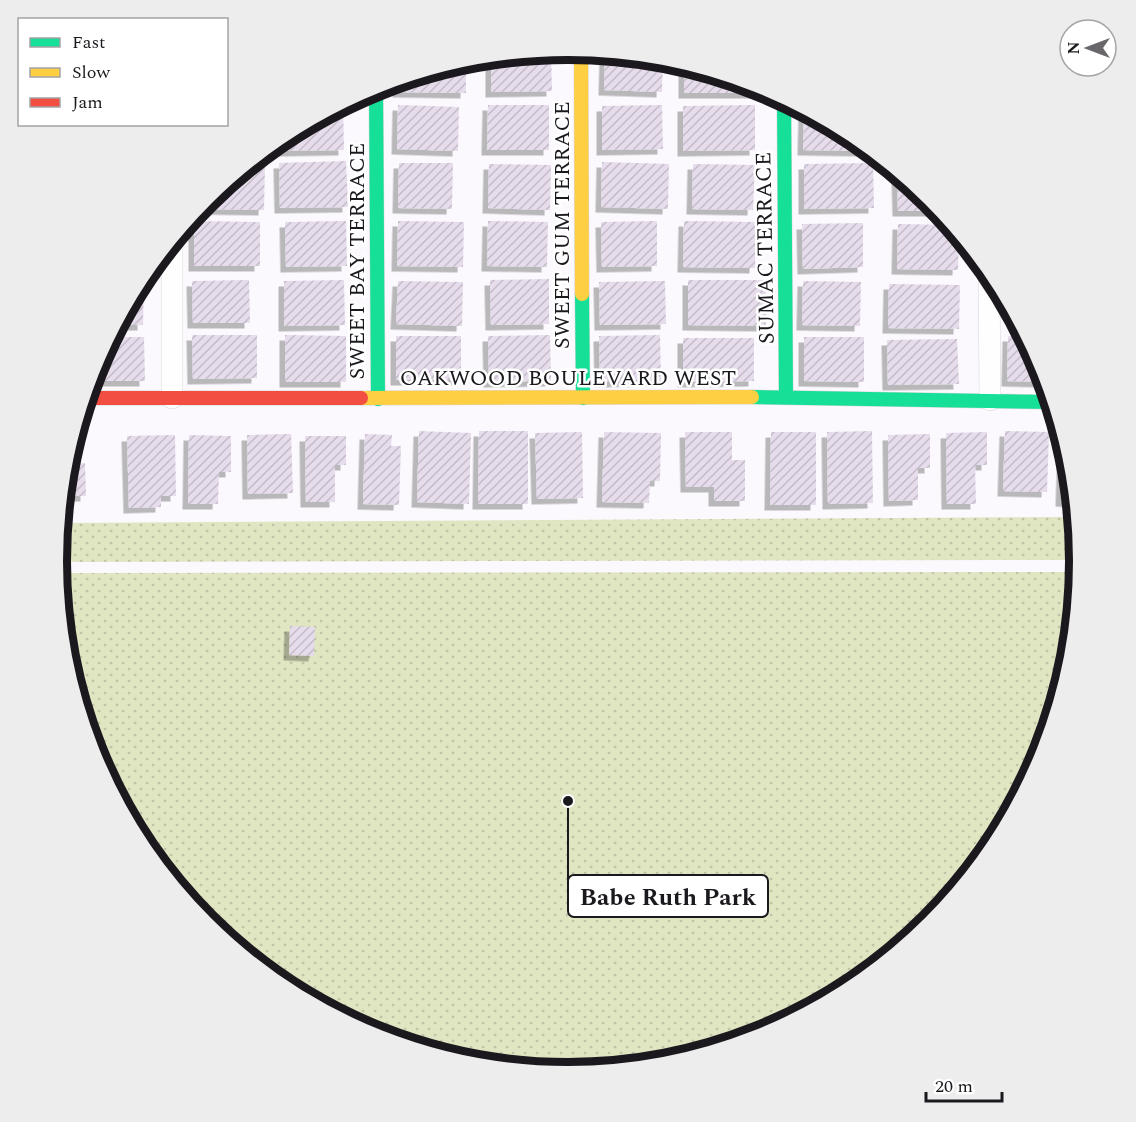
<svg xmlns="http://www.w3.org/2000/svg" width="1136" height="1122" font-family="Spectral,serif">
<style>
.park{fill:url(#park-dots)}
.building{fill:url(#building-hatch);filter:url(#shadow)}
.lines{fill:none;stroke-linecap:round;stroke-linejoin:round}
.street-casing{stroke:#d9d6da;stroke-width:22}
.fast-casing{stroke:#d9d6da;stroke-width:15}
.slow-casing{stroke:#d9d6da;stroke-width:15}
.jam-casing{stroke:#d9d6da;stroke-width:15}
.street{stroke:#fefeff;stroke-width:21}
.fast{stroke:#16e098;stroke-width:14}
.slow{stroke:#ffcf43;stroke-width:14}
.jam{stroke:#f24e42;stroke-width:14}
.labels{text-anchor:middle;stroke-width:5;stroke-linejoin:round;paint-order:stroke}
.street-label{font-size:22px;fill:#1c191e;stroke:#fff}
.rim{fill:none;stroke:#1c191e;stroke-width:8}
.leader{fill:none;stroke:#1c191e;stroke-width:2}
.callout-dot{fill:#1c191e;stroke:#fff;stroke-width:2}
.callout{fill:#fff;stroke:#1c191e;stroke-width:2}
.callout-label{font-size:24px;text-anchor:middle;font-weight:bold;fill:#1c191e}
</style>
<defs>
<pattern id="park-dots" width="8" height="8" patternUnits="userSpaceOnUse" patternTransform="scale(1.5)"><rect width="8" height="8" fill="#e0e5c2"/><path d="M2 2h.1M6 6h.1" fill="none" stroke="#c0c4a6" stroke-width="1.8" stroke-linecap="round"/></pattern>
<pattern id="building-hatch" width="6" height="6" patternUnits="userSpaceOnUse" patternTransform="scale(1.5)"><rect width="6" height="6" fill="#e6dceb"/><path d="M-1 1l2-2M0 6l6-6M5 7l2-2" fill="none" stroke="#c5bcc9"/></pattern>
<filter id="shadow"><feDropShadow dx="-5.5" dy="5.5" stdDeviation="0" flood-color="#0004"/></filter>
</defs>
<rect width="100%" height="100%" fill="#fbf9fd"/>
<g class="park">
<polygon points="1075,517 1079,560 57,562 57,561 60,523"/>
<polygon points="1078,572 1070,661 1040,757 993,845 929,923 852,986 763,1034 667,1063 568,1072 468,1063 372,1033 284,986 206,922 143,845 95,756 66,660 58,573"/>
</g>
<g class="building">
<polygon points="551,51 552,91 491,92 491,57"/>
<polygon points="605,53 663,59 662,92 604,90"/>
<polygon points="466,60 466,93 398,92 398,81"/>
<polygon points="684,64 756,86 756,93 684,93"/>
<polygon points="343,104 344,150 284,151 284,136"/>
<polygon points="398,105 459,107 458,151 397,149"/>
<polygon points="488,105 549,105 549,150 487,150"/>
<polygon points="662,105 663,149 602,150 602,106"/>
<polygon points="755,105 755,150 683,151 683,106"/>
<polygon points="804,110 852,136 864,145 864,151 803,150"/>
<polygon points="346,161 348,207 280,208 279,163"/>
<polygon points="602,162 669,164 668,209 601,207"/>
<polygon points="399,163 453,163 452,209 398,208"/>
<polygon points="873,163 874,208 804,209 804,164"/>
<polygon points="489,164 551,165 550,210 488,208"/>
<polygon points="693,164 755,165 753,210 692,209"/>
<polygon points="248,165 265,165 264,210 199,209 207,199"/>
<polygon points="897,173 930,200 939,211 898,211"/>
<polygon points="194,221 260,222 260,266 194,266"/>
<polygon points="346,221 347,266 286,267 285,222"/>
<polygon points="398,221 464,222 463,267 397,266"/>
<polygon points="488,221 548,222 547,267 487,266"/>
<polygon points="657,221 657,266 602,267 601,222"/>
<polygon points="684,221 756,222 755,268 683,267"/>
<polygon points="863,223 863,267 803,269 802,224"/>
<polygon points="898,224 951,225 959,235 958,270 897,269"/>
<polygon points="549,279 549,324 491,325 490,280"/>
<polygon points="249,280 250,323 193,323 192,281"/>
<polygon points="344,280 345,325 284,326 284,281"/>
<polygon points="688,280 766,280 766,326 688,325"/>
<polygon points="141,281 144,281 143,325 117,325"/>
<polygon points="398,281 463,282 462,326 396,324"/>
<polygon points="665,281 666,324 600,325 599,282"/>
<polygon points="803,281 861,282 860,326 802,325"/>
<polygon points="889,284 960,285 959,329 888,328"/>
<polygon points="192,335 257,335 257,378 193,379"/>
<polygon points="285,335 346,336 346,382 285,382"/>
<polygon points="550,335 551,381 489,382 488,336"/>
<polygon points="660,335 661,381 600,382 599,336"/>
<rect x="396" y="336" width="65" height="44"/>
<polygon points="1008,336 1025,336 1041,366 1046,382 1007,381"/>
<polygon points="110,337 144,337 145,381 91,381 96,365"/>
<polygon points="804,337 864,337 864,382 804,381"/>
<polygon points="683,338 754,338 754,381 683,382"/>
<polygon points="957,339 959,384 888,385 887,340"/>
<polygon points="419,431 471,433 469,504 417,502"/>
<polygon points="479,431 528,431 528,504 478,504"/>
<polygon points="872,431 873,503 828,504 827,432"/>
<polygon points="1005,431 1049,432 1047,492 1003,491"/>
<polygon points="582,432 583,498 537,499 535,433"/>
<polygon points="604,432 661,433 660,481 650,481 649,503 602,502"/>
<polygon points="685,432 732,432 732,460 745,460 745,501 714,501 714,487 686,487"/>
<polygon points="771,432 816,432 816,505 770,505"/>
<polygon points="987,432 987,465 975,465 976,504 947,504 946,433"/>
<polygon points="291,434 293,493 248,494 247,435"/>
<polygon points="365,434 392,435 391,446 401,446 399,505 363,504"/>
<polygon points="930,434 930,468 918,468 918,500 889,501 888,435"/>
<polygon points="175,435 176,496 161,496 161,507 129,508 127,436"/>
<polygon points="189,435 231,436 231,472 219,472 218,504 188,504"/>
<polygon points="74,436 75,464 85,463 86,496 63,496 66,461"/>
<polygon points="305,436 346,436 346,465 335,465 335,502 306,502"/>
<polygon points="1063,439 1070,462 1074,502 1061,501"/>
<polygon points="290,626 315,627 314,656 289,655"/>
</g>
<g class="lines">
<defs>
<g id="street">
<polyline points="172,242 172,398"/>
<polyline points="989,271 990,400"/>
</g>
<g id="fast">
<polyline points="376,87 378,399"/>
<polyline points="784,99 786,397"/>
<polyline points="582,294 583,398"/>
<polyline points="752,397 1052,402"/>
</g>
<g id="slow">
<polyline points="581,51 582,294"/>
<polyline points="361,398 752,397"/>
</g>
<polyline id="jam" points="85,398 361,398"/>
</defs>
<use href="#street" class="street-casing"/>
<use href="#fast" class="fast-casing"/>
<use href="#slow" class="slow-casing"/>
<use href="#jam" class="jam-casing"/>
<use href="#street" class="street"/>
<use href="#fast" class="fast"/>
<use href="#slow" class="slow"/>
<use href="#jam" class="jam"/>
</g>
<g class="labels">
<g class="street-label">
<text transform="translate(561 225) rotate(-90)" y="8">SWEET GUM TERRACE</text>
<text transform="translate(764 248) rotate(-91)" y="8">SUMAC TERRACE</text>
<text transform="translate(356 261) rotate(-90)" y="8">SWEET BAY TERRACE</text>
<text x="568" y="385">OAKWOOD BOULEVARD WEST</text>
</g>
</g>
<path d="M0 0H1136V1122H0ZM67 561a501 501 0 1 1 1002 0a501 501 0 1 1-1002 0Z" fill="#ededed" fill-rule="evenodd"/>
<path class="rim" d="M67 561a501 501 0 1 1 1002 0a501 501 0 1 1-1002 0Z"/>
<path class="leader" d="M568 801L568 896"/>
<circle class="callout-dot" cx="568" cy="801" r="6"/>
<rect class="callout" x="568" y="875" width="200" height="42" rx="6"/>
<g class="callout-label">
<text x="668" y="905">Babe Ruth Park</text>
</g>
<rect x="18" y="18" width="210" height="108" fill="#ffffff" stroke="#a4a3a5" stroke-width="1.5"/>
<rect x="30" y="38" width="30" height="9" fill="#16e098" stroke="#a4a3a5" stroke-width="1.5"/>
<text x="72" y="48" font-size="18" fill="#1c191e">Fast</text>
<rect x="30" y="68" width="30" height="9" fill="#ffcf43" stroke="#a4a3a5" stroke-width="1.5"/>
<text x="72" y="78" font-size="18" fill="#1c191e">Slow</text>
<rect x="30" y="98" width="30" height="9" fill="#f24e42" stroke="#a4a3a5" stroke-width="1.5"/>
<text x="72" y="108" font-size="18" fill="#1c191e">Jam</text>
<g transform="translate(1088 48) rotate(270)"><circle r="28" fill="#ffffff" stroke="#a4a3a5" stroke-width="1.5"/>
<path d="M0-4.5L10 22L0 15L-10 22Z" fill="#6a676c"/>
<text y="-9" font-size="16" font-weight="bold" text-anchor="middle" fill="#1c191e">N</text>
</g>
<path d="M926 1092v9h76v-9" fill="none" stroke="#1c191e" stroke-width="3"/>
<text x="935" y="1092" font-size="18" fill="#1c191e" stroke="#ffffff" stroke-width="4.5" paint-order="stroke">20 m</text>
</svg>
